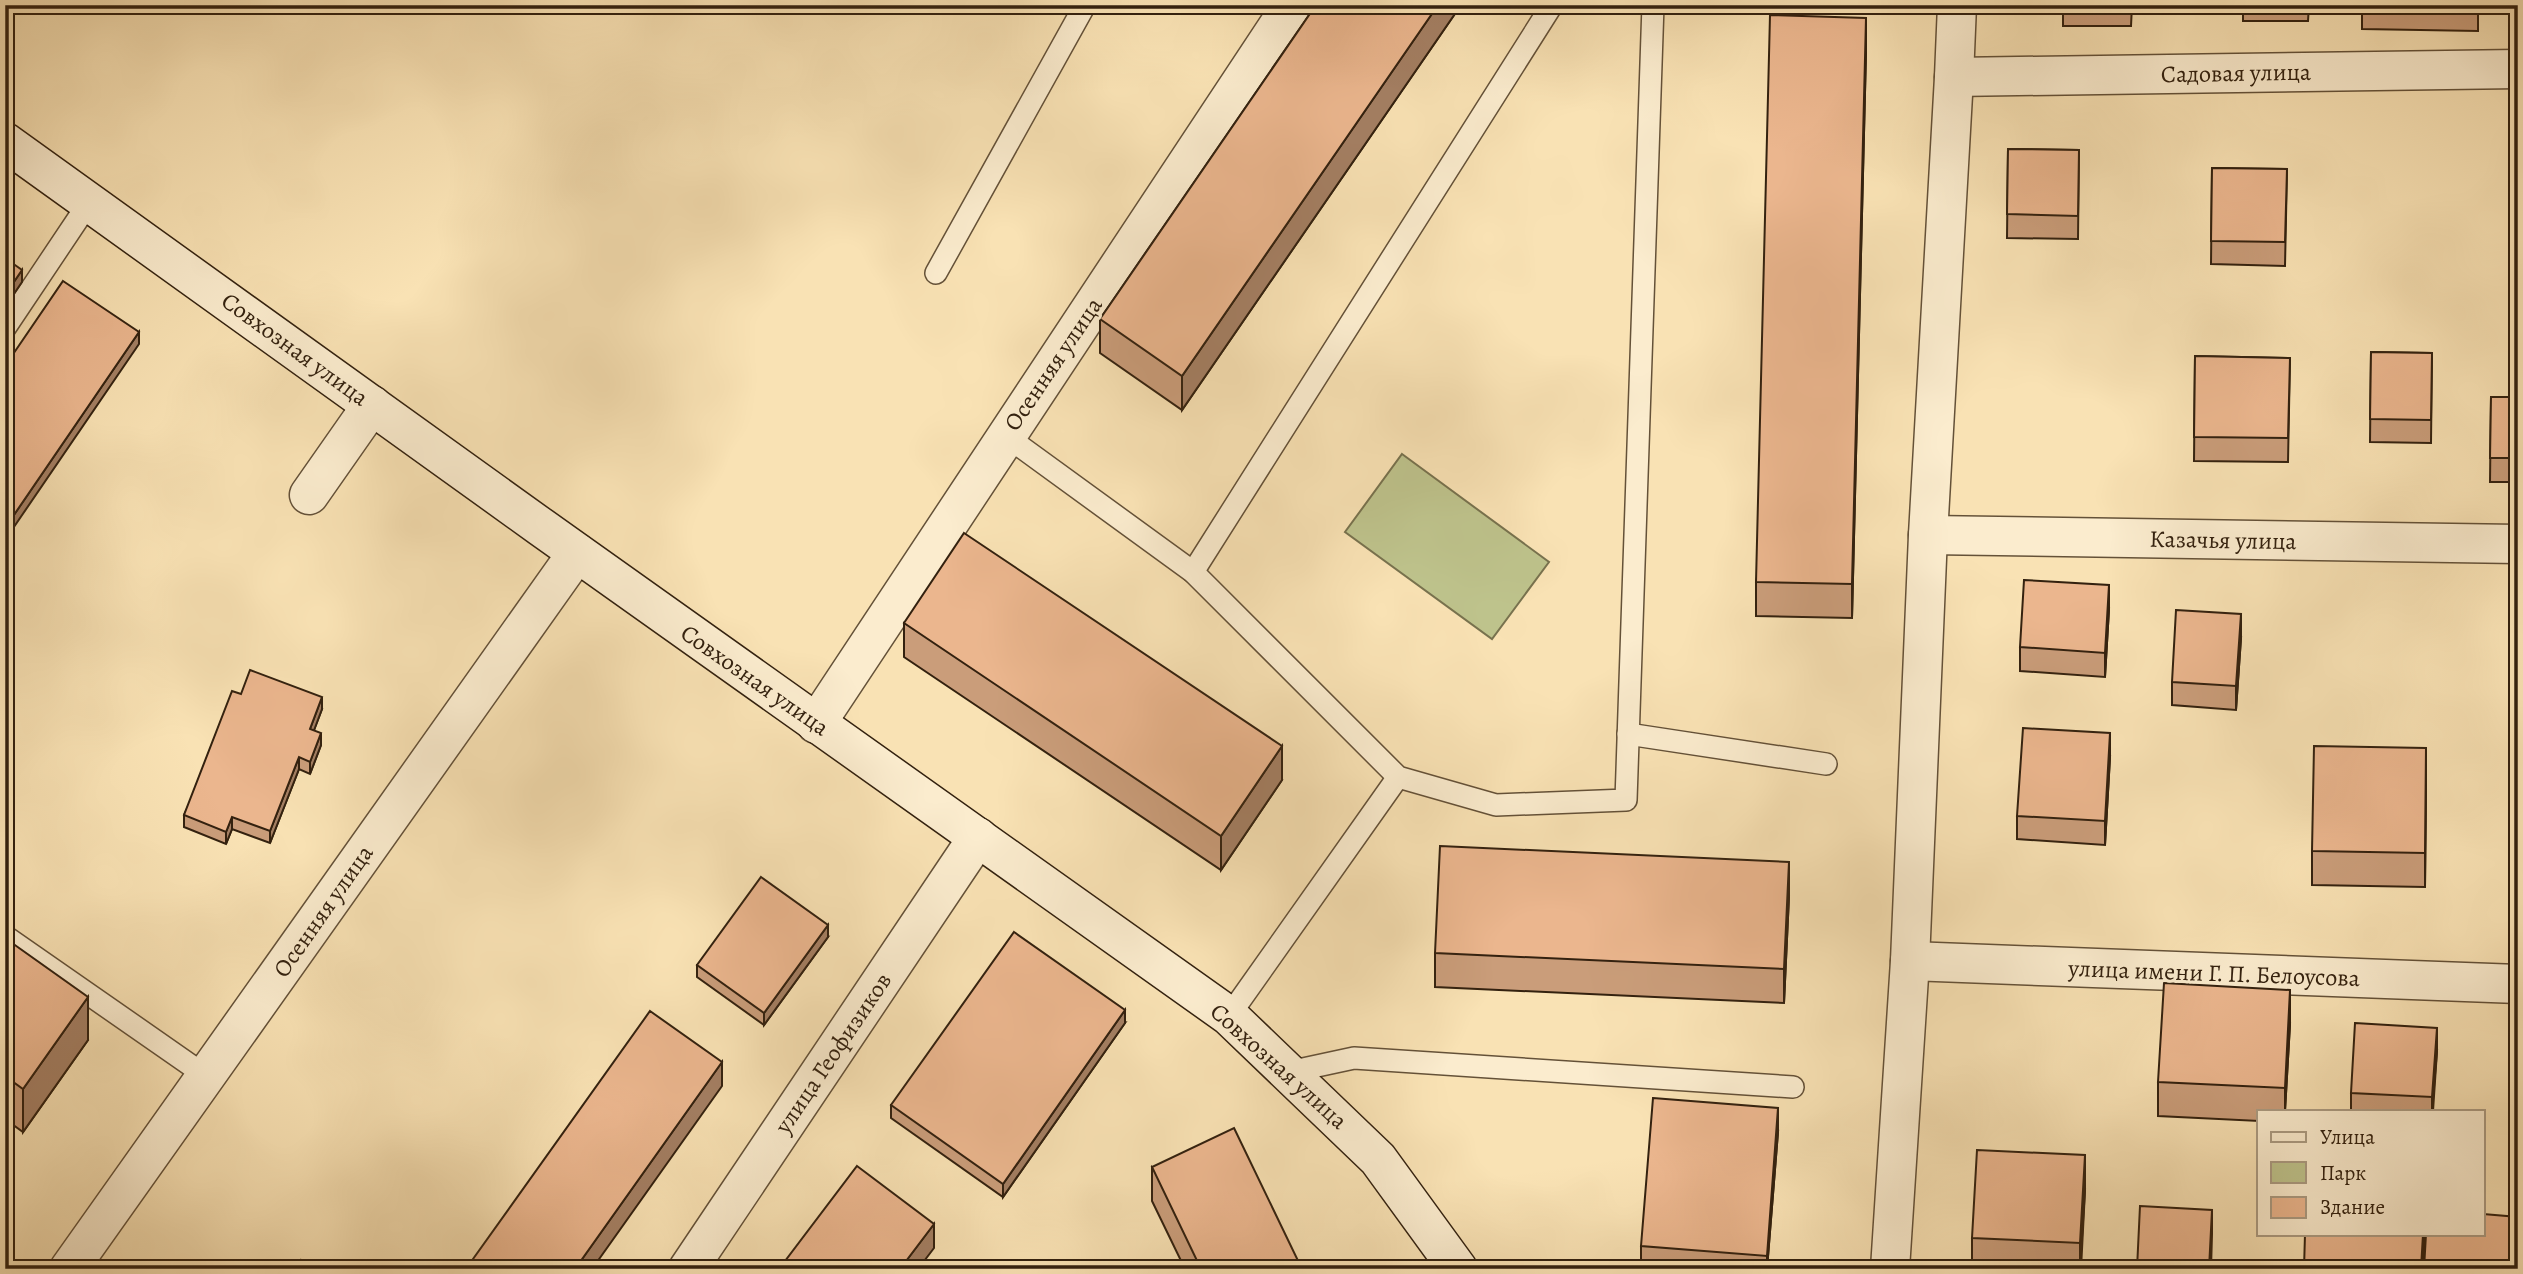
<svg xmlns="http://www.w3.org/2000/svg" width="2523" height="1274" font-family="Alegreya,serif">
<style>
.green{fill:#bec38c;stroke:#78724e;stroke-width:2}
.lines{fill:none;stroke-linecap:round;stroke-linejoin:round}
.service-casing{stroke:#645138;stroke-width:24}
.minor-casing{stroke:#645138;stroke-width:41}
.tertiary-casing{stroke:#645138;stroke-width:41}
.secondary-casing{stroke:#33210f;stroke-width:41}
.service{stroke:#fbecce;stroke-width:21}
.minor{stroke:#fbecce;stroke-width:38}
.tertiary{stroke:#fbecce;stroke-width:38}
.secondary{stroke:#fbecce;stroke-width:38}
.wall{fill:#ca9d7a;stroke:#33210f;stroke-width:2}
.shaded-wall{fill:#a47f63;stroke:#33210f;stroke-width:2}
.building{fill:#ebb68e;stroke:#33210f;stroke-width:2}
.labels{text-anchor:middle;stroke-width:6;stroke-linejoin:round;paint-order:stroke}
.street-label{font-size:24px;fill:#33210f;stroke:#fbecce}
</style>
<rect width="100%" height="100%" fill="#f9e2b4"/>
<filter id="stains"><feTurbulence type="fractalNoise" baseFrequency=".00286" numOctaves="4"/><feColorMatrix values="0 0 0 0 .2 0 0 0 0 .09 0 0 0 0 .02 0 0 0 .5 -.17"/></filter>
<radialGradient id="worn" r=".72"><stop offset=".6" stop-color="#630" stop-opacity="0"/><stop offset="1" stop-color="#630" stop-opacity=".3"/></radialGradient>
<polygon class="green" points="1402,454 1549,562 1492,639 1345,532"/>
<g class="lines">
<defs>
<g id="service">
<polyline points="936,273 1085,5"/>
<polyline points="5,328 90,201"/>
<polyline points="1006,436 1193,572 1398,777 1496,805 1626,800 1653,5"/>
<polyline points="1193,572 1552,5"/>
<polyline points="1628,734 1826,764"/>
<polyline points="5,936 206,1076"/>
<polyline points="1229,1016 1398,777"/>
<polyline points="1289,1072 1354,1058 1793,1087"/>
</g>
<g id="minor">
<polyline points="1954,77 2518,69"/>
<polyline points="309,495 372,405"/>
<polyline points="1928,535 2518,544"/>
<polyline points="816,724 1292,5"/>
<polyline points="1910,961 2518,984"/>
<polyline points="688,1269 978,837"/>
<polyline points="1890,1269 1910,961 1928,535 1954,77 1957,5"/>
</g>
<polyline id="tertiary" points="69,1269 577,553"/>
<polyline id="secondary" points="5,142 541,527 1229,1016 1378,1159 1458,1269"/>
</defs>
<use href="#service" class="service-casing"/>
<use href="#minor" class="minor-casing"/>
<use href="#tertiary" class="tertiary-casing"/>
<use href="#secondary" class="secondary-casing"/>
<use href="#service" class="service"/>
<use href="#minor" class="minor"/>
<use href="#tertiary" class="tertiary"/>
<use href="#secondary" class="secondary"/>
</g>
<g class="wall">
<polygon points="1316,5 1461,5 1182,410 1100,353 1100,319"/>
<polygon points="2063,5 2132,5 2131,26 2063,26"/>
<polygon points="2243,5 2309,5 2308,21 2243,21"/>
<polygon points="2362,5 2478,5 2478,31 2362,29"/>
<polygon points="1866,52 1852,618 1756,616 1756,582"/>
<polygon points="2008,149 2079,150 2078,239 2007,238"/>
<polygon points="2212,168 2287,169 2285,266 2211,264"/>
<polygon points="2371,352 2432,353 2431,443 2370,442"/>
<polygon points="2195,356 2290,358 2288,462 2194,461"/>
<polygon points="2491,397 2518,397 2518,482 2490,482"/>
<polygon points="2109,609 2105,677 2020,671 2020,647"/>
<polygon points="904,623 1282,780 1221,870 904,657"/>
<polygon points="2241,638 2236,710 2172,705 2172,682"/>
<polygon points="241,694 322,709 314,730 321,745 310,774 299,769 270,843 232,829 226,844 184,827 184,815"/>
<polygon points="2110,757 2105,845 2017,839 2017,816"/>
<polygon points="2426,782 2425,887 2312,885 2312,851"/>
<polygon points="1789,896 1784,1003 1435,987 1435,953"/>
<polygon points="828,937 764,1025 697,977 697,965"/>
<polygon points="5,938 88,1040 23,1132 5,1119"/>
<polygon points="1125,1023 1003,1197 891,1118 891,1105"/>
<polygon points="2290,1024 2285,1111 2259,1111 2259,1121 2158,1116 2158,1082"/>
<polygon points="2437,1051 2433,1111 2351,1111 2351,1093"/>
<polygon points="1778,1132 1767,1269 1641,1269 1641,1246"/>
<polygon points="1152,1167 1302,1269 1185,1269 1152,1201"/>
<polygon points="2085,1190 2081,1269 1972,1269 1972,1238"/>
</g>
<g class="shaded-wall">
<polygon points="1438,5 1461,5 1182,410 1182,376"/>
<polygon points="1866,18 1866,52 1852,618 1852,584"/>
<polygon points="22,270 22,282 5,307 5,295"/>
<polygon points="139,332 139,344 5,540 5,528"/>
<polygon points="2109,585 2109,609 2105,677 2105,653"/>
<polygon points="2241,614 2241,638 2236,710 2236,686"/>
<polygon points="322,697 322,709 310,741 310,729"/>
<polygon points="321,733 321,745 310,774 310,762"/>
<polygon points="2110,733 2110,757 2105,845 2105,821"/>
<polygon points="1282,746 1282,780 1221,870 1221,836"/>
<polygon points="2426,748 2426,782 2425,887 2425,853"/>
<polygon points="299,757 299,769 270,843 270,831"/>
<polygon points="232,817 232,829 226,844 226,832"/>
<polygon points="1789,862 1789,896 1784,1003 1784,969"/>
<polygon points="828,925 828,937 764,1025 764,1013"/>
<polygon points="2290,990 2290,1024 2285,1111 2285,1088"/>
<polygon points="88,997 88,1040 23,1132 23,1089"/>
<polygon points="1125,1010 1125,1023 1003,1197 1003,1184"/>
<polygon points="2437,1028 2437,1051 2432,1111 2432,1097"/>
<polygon points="722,1062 722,1086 592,1269 575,1269"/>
<polygon points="1778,1108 1778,1132 1767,1269 1767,1256"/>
<polygon points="2085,1155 2085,1190 2080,1269 2080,1243"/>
<polygon points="2212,1210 2212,1234 2211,1269 2209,1269"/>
<polygon points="934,1224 934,1248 918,1269 900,1269"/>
<polygon points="2423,1234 2425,1234 2423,1269 2421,1269"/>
</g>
<g class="building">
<polygon points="1316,5 1438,5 1182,376 1100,319"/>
<polygon points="2362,5 2478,5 2478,8"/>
<polygon points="1770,15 1866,18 1852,584 1756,582"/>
<polygon points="2008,149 2079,150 2078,216 2007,214"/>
<polygon points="2212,168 2287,169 2285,242 2211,241"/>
<polygon points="5,258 22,270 5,295"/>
<polygon points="63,281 139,332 5,528 5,366"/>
<polygon points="2371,352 2432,353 2431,420 2370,419"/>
<polygon points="2195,356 2290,358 2288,438 2194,437"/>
<polygon points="2491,397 2518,397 2518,458 2490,458"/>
<polygon points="964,533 1282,746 1221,836 904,623"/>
<polygon points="2024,580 2109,585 2105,653 2020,647"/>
<polygon points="2176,610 2241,614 2236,686 2172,682"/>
<polygon points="250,670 322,697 310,729 321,733 310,762 299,757 270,831 232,817 226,832 184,815 232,691 241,694"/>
<polygon points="2023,728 2110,733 2105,821 2017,816"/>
<polygon points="2314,746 2426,748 2425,853 2312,851"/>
<polygon points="1440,846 1789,862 1784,969 1435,953"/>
<polygon points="761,877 828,925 764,1013 697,965"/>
<polygon points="1014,932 1125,1010 1003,1184 891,1105"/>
<polygon points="5,938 88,997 23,1089 5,1076"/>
<polygon points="2164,983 2290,990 2285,1088 2158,1082"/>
<polygon points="650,1011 722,1062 575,1269 472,1269 468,1266"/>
<polygon points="2355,1023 2437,1028 2432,1097 2351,1093"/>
<polygon points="1653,1098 1778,1108 1767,1256 1641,1246"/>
<polygon points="1234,1128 1302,1269 1201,1269 1152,1167"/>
<polygon points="1977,1150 2085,1155 2080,1243 1972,1238"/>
<polygon points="857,1166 934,1224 900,1269 779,1269"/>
<polygon points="2140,1206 2212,1210 2209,1269 2137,1269"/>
<polygon points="2483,1214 2518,1217 2518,1269 2424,1269 2426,1234 2483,1234"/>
<polygon points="2305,1234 2423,1234 2421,1269 2304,1269"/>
<polygon points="301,1260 313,1269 295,1269"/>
</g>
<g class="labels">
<g class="street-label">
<text transform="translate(2236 73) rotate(-1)" y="8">Садовая улица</text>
<text transform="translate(295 349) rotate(36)" y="8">Совхозная улица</text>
<text transform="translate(1053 364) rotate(-56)" y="8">Осенняя улица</text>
<text transform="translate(2223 540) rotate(1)" y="8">Казачья улица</text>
<text transform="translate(755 680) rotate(35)" y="8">Совхозная улица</text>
<text transform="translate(323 911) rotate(-55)" y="8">Осенняя улица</text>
<text transform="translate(2214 973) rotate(2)" y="8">улица имени Г. П. Белоусова</text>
<text transform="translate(833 1053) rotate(-56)" y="8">улица Геофизиков</text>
<text transform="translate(1279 1066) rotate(42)" y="8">Совхозная улица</text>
</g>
</g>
<rect width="2523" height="1274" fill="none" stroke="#f9e2b4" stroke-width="28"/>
<rect x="7" y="7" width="2509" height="1260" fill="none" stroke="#33210f" stroke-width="3.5"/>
<rect x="14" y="14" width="2495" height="1246" fill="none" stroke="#33210f" stroke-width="2"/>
<rect x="2257" y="1110" width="228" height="126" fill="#fbecce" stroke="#ab9b82" stroke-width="2"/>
<rect x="2271" y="1132" width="35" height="10" fill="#fbecce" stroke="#ab9b82" stroke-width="2"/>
<text x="2320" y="1144" font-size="21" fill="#33210f">Улица</text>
<rect x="2271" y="1162" width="35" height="21" fill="#bec38c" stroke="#ab9b82" stroke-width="2"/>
<text x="2320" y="1180" font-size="21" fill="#33210f">Парк</text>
<rect x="2271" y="1197" width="35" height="21" fill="#ebb68e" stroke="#ab9b82" stroke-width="2"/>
<text x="2320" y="1214" font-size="21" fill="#33210f">Здание</text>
<rect width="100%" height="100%" filter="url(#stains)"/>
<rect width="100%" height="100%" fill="url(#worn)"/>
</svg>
